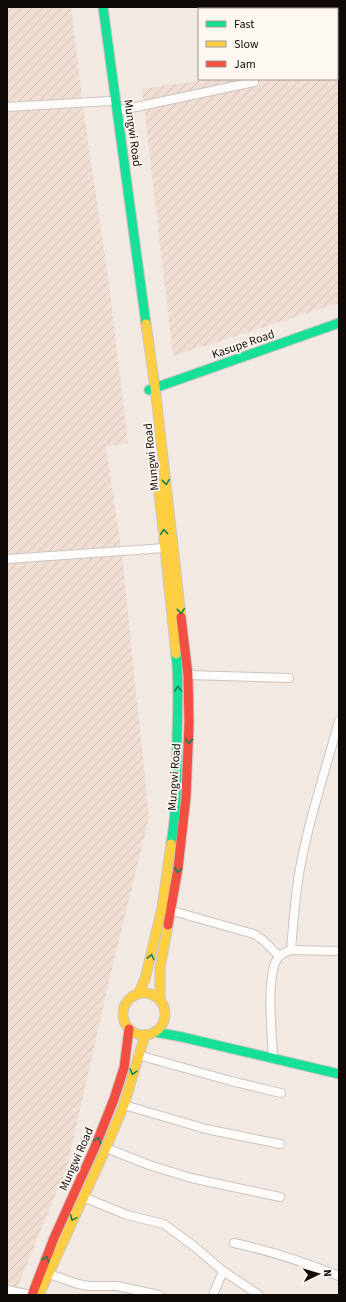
<svg xmlns="http://www.w3.org/2000/svg" width="346" height="1302" font-family="'Source Sans 3',sans-serif">
<style>
.industrial{fill:url(#industrial-furrows)}
.lines{fill:none;stroke-linecap:round;stroke-linejoin:round}
.street-casing{stroke:#ccc4bf;stroke-width:10}
.fast-casing{stroke:#ccc4bf;stroke-width:11}
.slow-casing{stroke:#ccc4bf;stroke-width:11}
.jam-casing{stroke:#ccc4bf;stroke-width:11}
.street{stroke:#fdfcfb;stroke-width:8}
.fast{stroke:#16e098;stroke-width:9}
.slow{stroke:#ffcf43;stroke-width:9}
.jam{stroke:#f24e42;stroke-width:9}
.oneway{stroke:#138057}
.labels{text-anchor:middle;stroke-width:3.5;stroke-linejoin:round;paint-order:stroke}
.street-label{font-size:12px;fill:#100a07;stroke:#fef7f2}
</style>
<defs>
<pattern id="industrial-furrows" width="10" height="10" patternUnits="userSpaceOnUse"><rect width="10" height="10" fill="#f0ded3"/><path d="M-1 1l2-2M0 10L10 0M9 11l2-2" fill="none" stroke="#cdbdb4"/></pattern>
</defs>
<rect width="100%" height="100%" fill="#f3e9e3"/>
<g class="industrial">
<polygon points="7,7 71,7 85,121 108,276 128,443 106,446 122,555 149,818 112,968 67,1167 14,1295 7,1295"/>
<polygon points="249,7 339,7 339,303 173,356 142,89 212,79 337,79 337,9 249,9"/>
</g>
<g class="lines">
<defs>
<g id="street">
<polyline points="7,107 110,101"/>
<polyline points="117,111 254,82"/>
<polyline points="7,559 165,548"/>
<polyline points="188,675 289,678"/>
<polyline points="166,909 197,918 254,934 263,940 279,956"/>
<path d="M291 950C293 925 295 899 299 874 308 822 325 772 339 721"/>
<polyline points="138,1055 231,1081 281,1093"/>
<path d="M273 1059C272 1034 269 1010 271 985 272 978 272 970 275 963 278 956 284 952 291 950L339 951"/>
<polyline points="124,1105 206,1129 280,1144"/>
<polyline points="106,1148 149,1165 191,1178 280,1197"/>
<polyline points="83,1197 127,1215 164,1224 195,1247 223,1271 259,1295"/>
<path d="M234 1243C271 1251 304 1262 339 1276"/>
<polyline points="49,1274 78,1284 89,1286 117,1286 159,1295"/>
<polyline points="7,1290 31,1295"/>
<polyline points="213,1295 223,1271"/>
</g>
<g id="fast">
<polyline points="103,7 146,324"/>
<polyline points="149,390 339,323"/>
<path d="M171 844C177 808 177 771 177 734 178 707 179 680 176 654"/>
<polyline points="155,1032 182,1037 339,1074"/>
</g>
<g id="slow">
<polyline points="146,324 155,387 181,617"/>
<polyline points="158,482 176,654"/>
<circle cx="144" cy="1014" r="21"/>
<polyline points="138,994 145,979 162,908 171,844"/>
<polyline points="160,1000 160,968 168,925"/>
<polyline points="39,1295 106,1148 124,1105 145,1035"/>
</g>
<g id="jam">
<polyline points="168,925 178,868 186,797 189,723 188,675 181,617"/>
<polyline points="32,1295 54,1238 95,1147 114,1099 124,1068 129,1029"/>
</g>
</defs>
<use href="#street" class="street-casing"/>
<use href="#fast" class="fast-casing"/>
<use href="#slow" class="slow-casing"/>
<use href="#jam" class="jam-casing"/>
<use href="#street" class="street"/>
<use href="#fast" class="fast"/>
<use href="#slow" class="slow"/>
<use href="#jam" class="jam"/>
</g>
<defs><path id="oneway-chevron" d="M-2-3.5L2.5 0L-2 3.5" fill="none" stroke-width="1.6" stroke-linecap="round" stroke-linejoin="round"/></defs>
<g class="oneway">
<use href="#oneway-chevron" transform="translate(166 482) rotate(84)"/>
<use href="#oneway-chevron" transform="translate(164 532) rotate(-96)"/>
<use href="#oneway-chevron" transform="translate(181 611) rotate(84)"/>
<use href="#oneway-chevron" transform="translate(178 689) rotate(-91)"/>
<use href="#oneway-chevron" transform="translate(189 741) rotate(92)"/>
<use href="#oneway-chevron" transform="translate(178 870) rotate(98)"/>
<use href="#oneway-chevron" transform="translate(151 957) rotate(-77)"/>
<use href="#oneway-chevron" transform="translate(133 1072) rotate(107)"/>
<use href="#oneway-chevron" transform="translate(98 1140) rotate(-69)"/>
<use href="#oneway-chevron" transform="translate(73 1218) rotate(114)"/>
<use href="#oneway-chevron" transform="translate(46 1259) rotate(-69)"/>
</g>
<g class="labels">
<g class="street-label">
<text transform="translate(133 133) rotate(82)" y="4">Mungwi Road</text>
<text transform="translate(243 344) rotate(-19)" y="4">Kasupe Road</text>
<text transform="translate(151 457) rotate(-96)" y="4">Mungwi Road</text>
<text transform="translate(174 777) rotate(-86)" y="4">Mungwi Road</text>
<text transform="translate(76 1159) rotate(-66)" y="4">Mungwi Road</text>
</g>
</g>
<rect width="346" height="1302" fill="none" stroke="#100a07" stroke-width="16"/>
<rect x="198" y="8" width="140" height="72" fill="#fef7f2" stroke="#9f9894"/>
<rect x="206" y="21" width="20" height="6" fill="#16e098" stroke="#9f9894"/>
<text x="234" y="28" font-size="12" fill="#100a07">Fast</text>
<rect x="206" y="41" width="20" height="6" fill="#ffcf43" stroke="#9f9894"/>
<text x="234" y="48" font-size="12" fill="#100a07">Slow</text>
<rect x="206" y="61" width="20" height="6" fill="#f24e42" stroke="#9f9894"/>
<text x="234" y="68" font-size="12" fill="#100a07">Jam</text>
<g transform="translate(318 1274) rotate(85)" stroke="#fef7f2" stroke-width="3" paint-order="stroke">
<path d="M0-3L7 15L0 10L-7 15Z" fill="#100a07"/>
<text y="-6" font-size="11" font-weight="bold" text-anchor="middle" fill="#100a07">N</text>
</g>
</svg>
